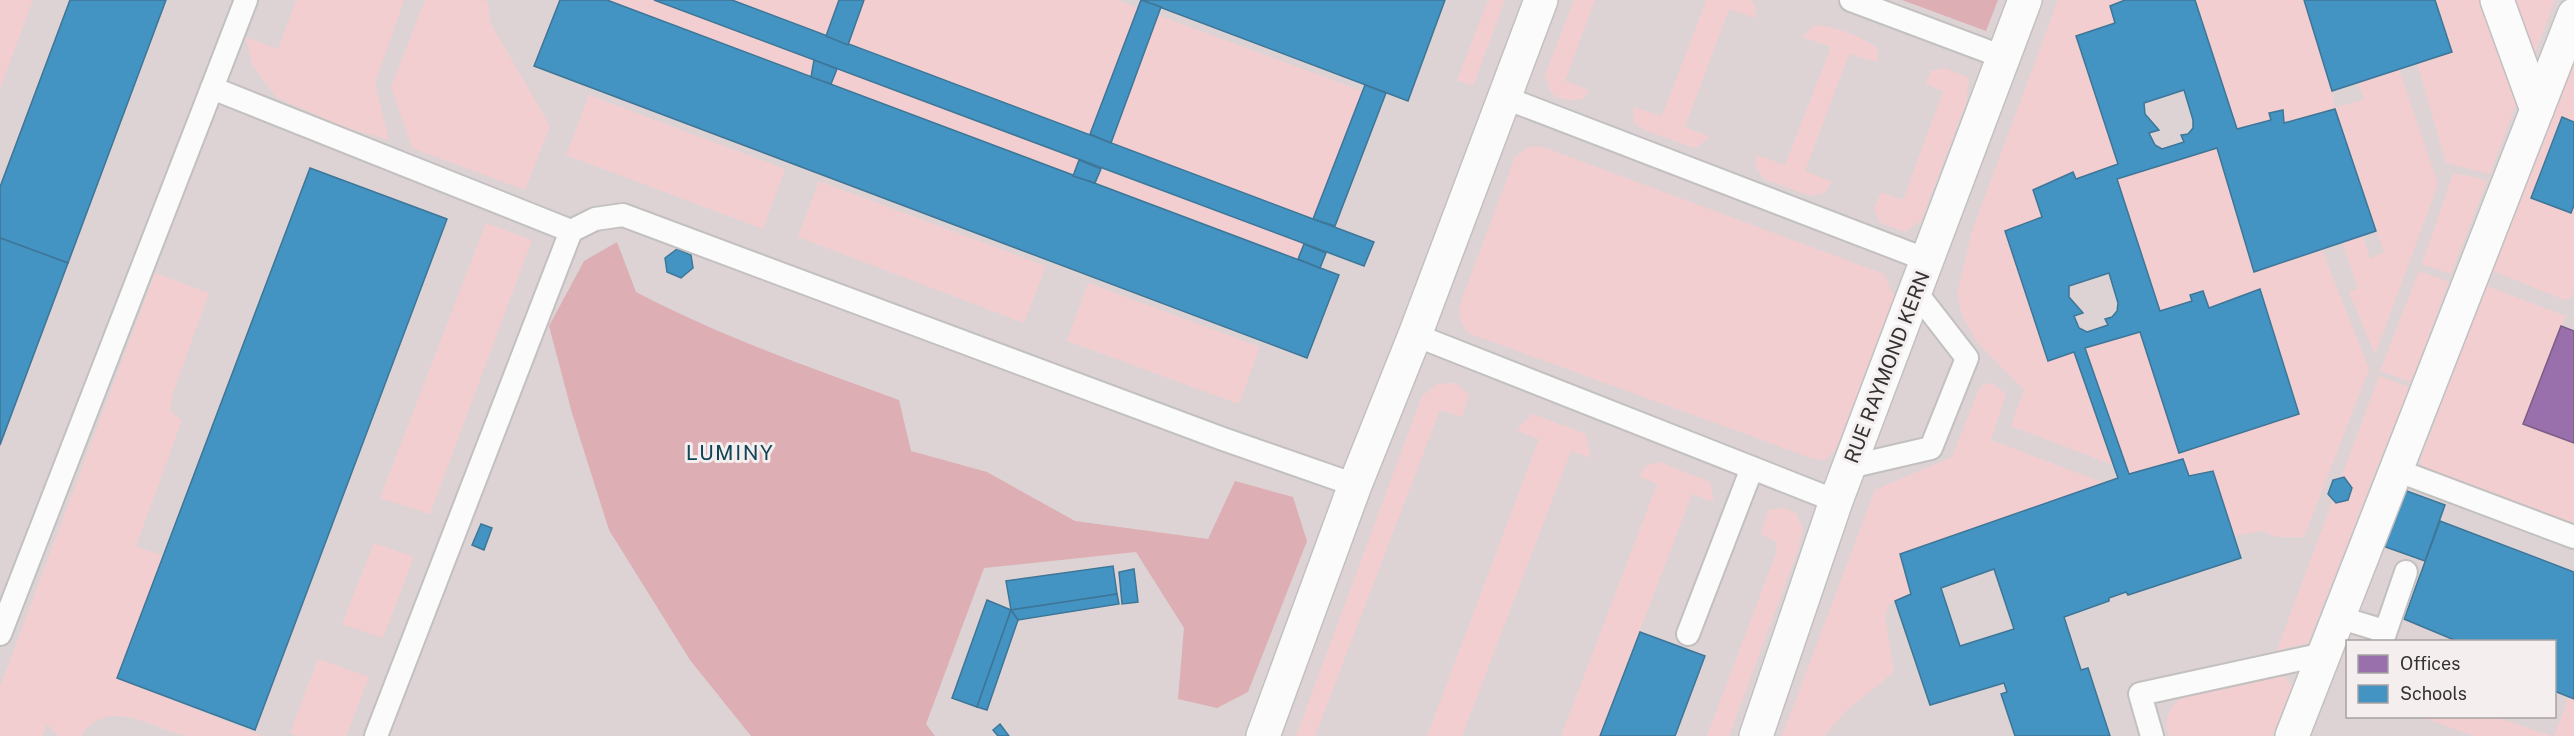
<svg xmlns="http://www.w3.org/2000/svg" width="2574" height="736" font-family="'Public Sans',sans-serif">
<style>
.built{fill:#ddd3d4;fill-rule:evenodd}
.green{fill:#f3ced0}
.forest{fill:#ddaeb3}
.offices{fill:#9970ab;stroke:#7a5d86;stroke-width:1.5}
.schools{fill:#4393c3;stroke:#3e7697;stroke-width:1.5;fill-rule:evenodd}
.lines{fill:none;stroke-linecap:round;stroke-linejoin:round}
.lane-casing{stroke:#c3c0c0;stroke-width:26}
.street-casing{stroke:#c3c0c0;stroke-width:36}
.lane{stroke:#fbfbfb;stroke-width:22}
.street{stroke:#fbfbfb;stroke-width:33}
.labels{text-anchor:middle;stroke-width:6;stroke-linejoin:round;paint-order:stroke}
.street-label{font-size:20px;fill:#333131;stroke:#f4eeef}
.neighbourhood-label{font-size:21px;letter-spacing:1.5px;fill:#124657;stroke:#f4eeef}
</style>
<rect width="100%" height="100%" fill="#e6e2e2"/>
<path class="built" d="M0 0H2574V736H0ZM2348 642H2554V716H2348Z"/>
<g class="green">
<polygon points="0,0 33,0 0,89"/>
<polygon points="296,0 404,0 375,83 389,140 341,126 276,97 252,64 245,37 278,49"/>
<polygon points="425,0 482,0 488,2 490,22 550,126 525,190 412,148 391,87"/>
<polygon points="607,0 654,0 814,60 811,77"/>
<polygon points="732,0 839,0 826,36"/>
<polygon points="864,0 1117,0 1138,8 1090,134 848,45"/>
<polygon points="1488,0 1505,0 1473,86 1457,80"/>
<polygon points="1574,0 1595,0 1565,81 1589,90 1583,99 1568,100 1556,97 1550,91 1545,75"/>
<polygon points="1704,0 1751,0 1755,4 1756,18 1729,9 1685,127 1710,137 1695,148 1644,130 1634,123 1633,107 1662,116 1706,1"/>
<polygon points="2058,0 2125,0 2110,6 2115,23 2076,37 2118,164 2076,179 2073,172 2033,189 2042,217 2005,231 2048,361 2074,352 2113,465 2011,426 2024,390 1976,341 1962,315 1957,294 1972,231"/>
<polygon points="2195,0 2304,0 2332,91 2335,108 2364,99 2358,83 2399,69 2438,184 2375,355 2349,292 2358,289 2343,243 2363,236 2370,259 2384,252 2335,109 2284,123 2282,110 2276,111 2271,120 2237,129"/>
<polygon points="2435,0 2555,0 2490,174 2446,163 2417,63 2452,52"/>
<polygon points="1158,15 1362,91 1313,219 1111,143"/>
<path d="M1814 25C1838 27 1857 35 1878 48L1877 62 1849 54 1805 171 1832 182 1824 193 1811 196 1764 179 1755 166 1757 155 1785 165 1831 47 1802 37Z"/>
<polygon points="2574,62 2574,122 2563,118 2531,198 2571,213 2574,205 2574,291 2572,297 2565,300 2493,271"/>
<polygon points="1945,68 1969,78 1966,103 1921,221 1905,232 1880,223 1874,209 1881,192 1903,200 1943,91 1925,84 1931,71"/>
<polygon points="837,69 1079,160 1073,176 832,84"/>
<polygon points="589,95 785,169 763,229 566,155"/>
<polygon points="1528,147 1543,147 1884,274 1894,296 1836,449 1825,460 1814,459 1468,333 1461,322 1459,307 1515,157"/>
<polygon points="2217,148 2254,272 2322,250 2369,369 2304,537 2277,537 2262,531 2233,536 2213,471 2189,476 2183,459 2129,474 2085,348 2140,332 2179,453 2299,413 2260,289 2209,308 2203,292 2190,295 2192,301 2160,311 2117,179"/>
<polygon points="1101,169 1304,244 1298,259 1095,183"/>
<polygon points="2453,174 2470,176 2487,181 2451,274 2422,264"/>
<polygon points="819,181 1046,266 1024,323 798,237"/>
<polygon points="486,223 532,240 430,514 380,498"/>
<polygon points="2419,271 2449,282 2411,382 2380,371"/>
<path d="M155 273 209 293 173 393 170 411 182 420 136 546 163 556 117 678 263 736C239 736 212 736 188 736 154 730 108 694 81 736H58L47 724 42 736H0V687Z"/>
<polygon points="1088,283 1260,347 1239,404 1067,341"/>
<polygon points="2487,286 2566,316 2523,424 2574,443 2574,524 2422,466 2420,460"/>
<polygon points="2379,376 2409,387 2308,643 2277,650"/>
<polygon points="1456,383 1469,395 1462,417 1440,410 1315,736 1296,736 1422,396 1437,384"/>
<polygon points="1992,383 2006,394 1991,440 2104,483 1889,605 1885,615 1894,672 1847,710 1824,736 1782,736 1875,490 1952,457 1978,391 1984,384"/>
<polygon points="1533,414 1586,434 1591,458 1571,451 1462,736 1427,736 1539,439 1516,430"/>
<polygon points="1659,462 1710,482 1714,502 1692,494 1600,736 1561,736 1657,484 1639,476 1646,466"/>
<polygon points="1784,508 1796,513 1803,528 1798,550 1729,736 1707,736 1776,553 1777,542 1761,534 1768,510"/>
<polygon points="374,543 414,557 383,638 342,624"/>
<polygon points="318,659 369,677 346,736 297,736 290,733"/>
<path d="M2284 676 2292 686 2272 736H2169C2161 715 2173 703 2190 691Z"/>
<polygon points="2569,697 2574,699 2574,736 2554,736"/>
<polygon points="2422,717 2496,717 2551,736 2474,736"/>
</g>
<g class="forest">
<polygon points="1902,0 1998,0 1986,31"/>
<path d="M617 242 636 292C720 336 810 368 899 400L911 451 987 472 1075 521 1208 539 1235 481 1293 497 1307 541 1248 692 1217 708 1178 699 1184 628 1136 552 984 568 926 724 935 736H751L690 660 609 530 572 413 549 326 584 261Z"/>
</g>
<polygon class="offices" points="2561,326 2574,331 2574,443 2523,424"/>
<g class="schools">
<polygon points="70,0 166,0 68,263 0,238 0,187"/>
<polygon points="560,0 607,0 1339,275 1307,358 534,66"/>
<polygon points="654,0 732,0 1374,242 1364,266"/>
<polygon points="839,0 864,0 848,45 826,36"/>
<polygon points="1141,0 1445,0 1408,101"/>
<polygon points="1141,0 1161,7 1111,143 1090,134"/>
<path d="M2125 0H2195L2237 129 2271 120 2269 113 2283 110 2284 123 2335 109 2376 231 2254 272 2217 148 2117 179 2160 311 2192 301 2190 295 2203 291 2209 308 2260 289 2299 414 2179 453 2140 332 2085 348 2129 474 2183 459 2189 476 2213 471 2241 558 2128 595 2126 592 2109 598V601L2064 617 2081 670 2088 668 2110 736H2015L2001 694 2007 692 2004 683 1930 705 1895 601 1911 594 1900 554 2118 478 2074 352 2048 361 2005 231 2042 217 2033 190 2073 172 2076 179 2118 164 2076 36 2115 23 2110 6ZM2184 90 2193 120V128L2188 134 2181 135 2184 142 2162 149 2155 145 2149 133 2159 130 2145 114 2144 103ZM2109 273 2118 303 2117 311 2112 317 2105 319 2108 325 2087 332 2079 328 2074 316 2083 313 2069 297V286ZM1994 569 2014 629 1960 646 1941 588Z"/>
<polygon points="2304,0 2435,0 2452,52 2332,91"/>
<polygon points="814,60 837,69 831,84 811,77"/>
<polygon points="1365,85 1386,93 1335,226 1313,219"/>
<polygon points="2562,117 2574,122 2574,205 2571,213 2531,198"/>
<polygon points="1079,160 1101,169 1095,183 1073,176"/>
<polygon points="310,168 447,219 255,730 117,678"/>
<polygon points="0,238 68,263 0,445"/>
<polygon points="1304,244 1326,253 1320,268 1298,259"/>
<polygon points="677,249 691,255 693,268 681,278 667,272 665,258"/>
<polygon points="2344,477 2352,488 2348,500 2336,503 2328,494 2333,480"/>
<polygon points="2404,490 2445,505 2425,561 2383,546"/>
<polygon points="2440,521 2574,572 2574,699 2554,691 2554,642 2459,642 2404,619"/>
<polygon points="481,524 492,528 484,550 472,545"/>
<polygon points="1113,566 1117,594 1011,610 1006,581"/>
<polygon points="1134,569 1138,602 1122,604 1119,572"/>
<polygon points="1117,594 1119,604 1018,620 1011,610"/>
<polygon points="987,600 1011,610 977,707 952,698"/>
<polygon points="1011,610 1018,620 987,710 977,707"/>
<polygon points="1640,632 1705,656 1675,736 1600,736"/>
<polygon points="1000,724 1009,736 998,736 993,730"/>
</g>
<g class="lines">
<defs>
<g id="lane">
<polyline points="1851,0 2003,57"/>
<polyline points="212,88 246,0"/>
<polyline points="1503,97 1927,260"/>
<polyline points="1415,335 1836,501"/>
<polyline points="1849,467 1931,448 1967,358 1915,291"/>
<polyline points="2396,470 2574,537"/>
<polyline points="2338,617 2384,631"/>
<polyline points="0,634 212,88 571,231"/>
<polyline points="1688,634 1752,468"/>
<polyline points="2382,642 2406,572"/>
<polyline points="376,736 571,231 595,219 623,215 1223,439 1355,485"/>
<polyline points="2152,736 2140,694 2324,654"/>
</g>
<g id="street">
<polyline points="2497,0 2537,110"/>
<polyline points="1263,736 1355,485 1415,335 1541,0"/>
<polyline points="1756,736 1836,501 2025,0"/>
<polyline points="2292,736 2574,15"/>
</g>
</defs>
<use href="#lane" class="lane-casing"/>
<use href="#street" class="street-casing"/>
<use href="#lane" class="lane"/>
<use href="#street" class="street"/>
</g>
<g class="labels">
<g class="street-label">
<text transform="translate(1887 367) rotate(-69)" y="7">RUE RAYMOND KERN</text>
</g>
<g class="neighbourhood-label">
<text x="730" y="460">LUMINY</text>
</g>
</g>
<rect x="2346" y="640" width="210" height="78" fill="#f4eeef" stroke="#a7a2a3" stroke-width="1.5"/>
<rect x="2358" y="655" width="30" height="18" fill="#9970ab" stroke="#a7a2a3" stroke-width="1.5"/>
<text x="2400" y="670" font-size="18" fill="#333131">Offices</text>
<rect x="2358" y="685" width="30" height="18" fill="#4393c3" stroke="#a7a2a3" stroke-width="1.5"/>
<text x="2400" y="700" font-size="18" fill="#333131">Schools</text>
</svg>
